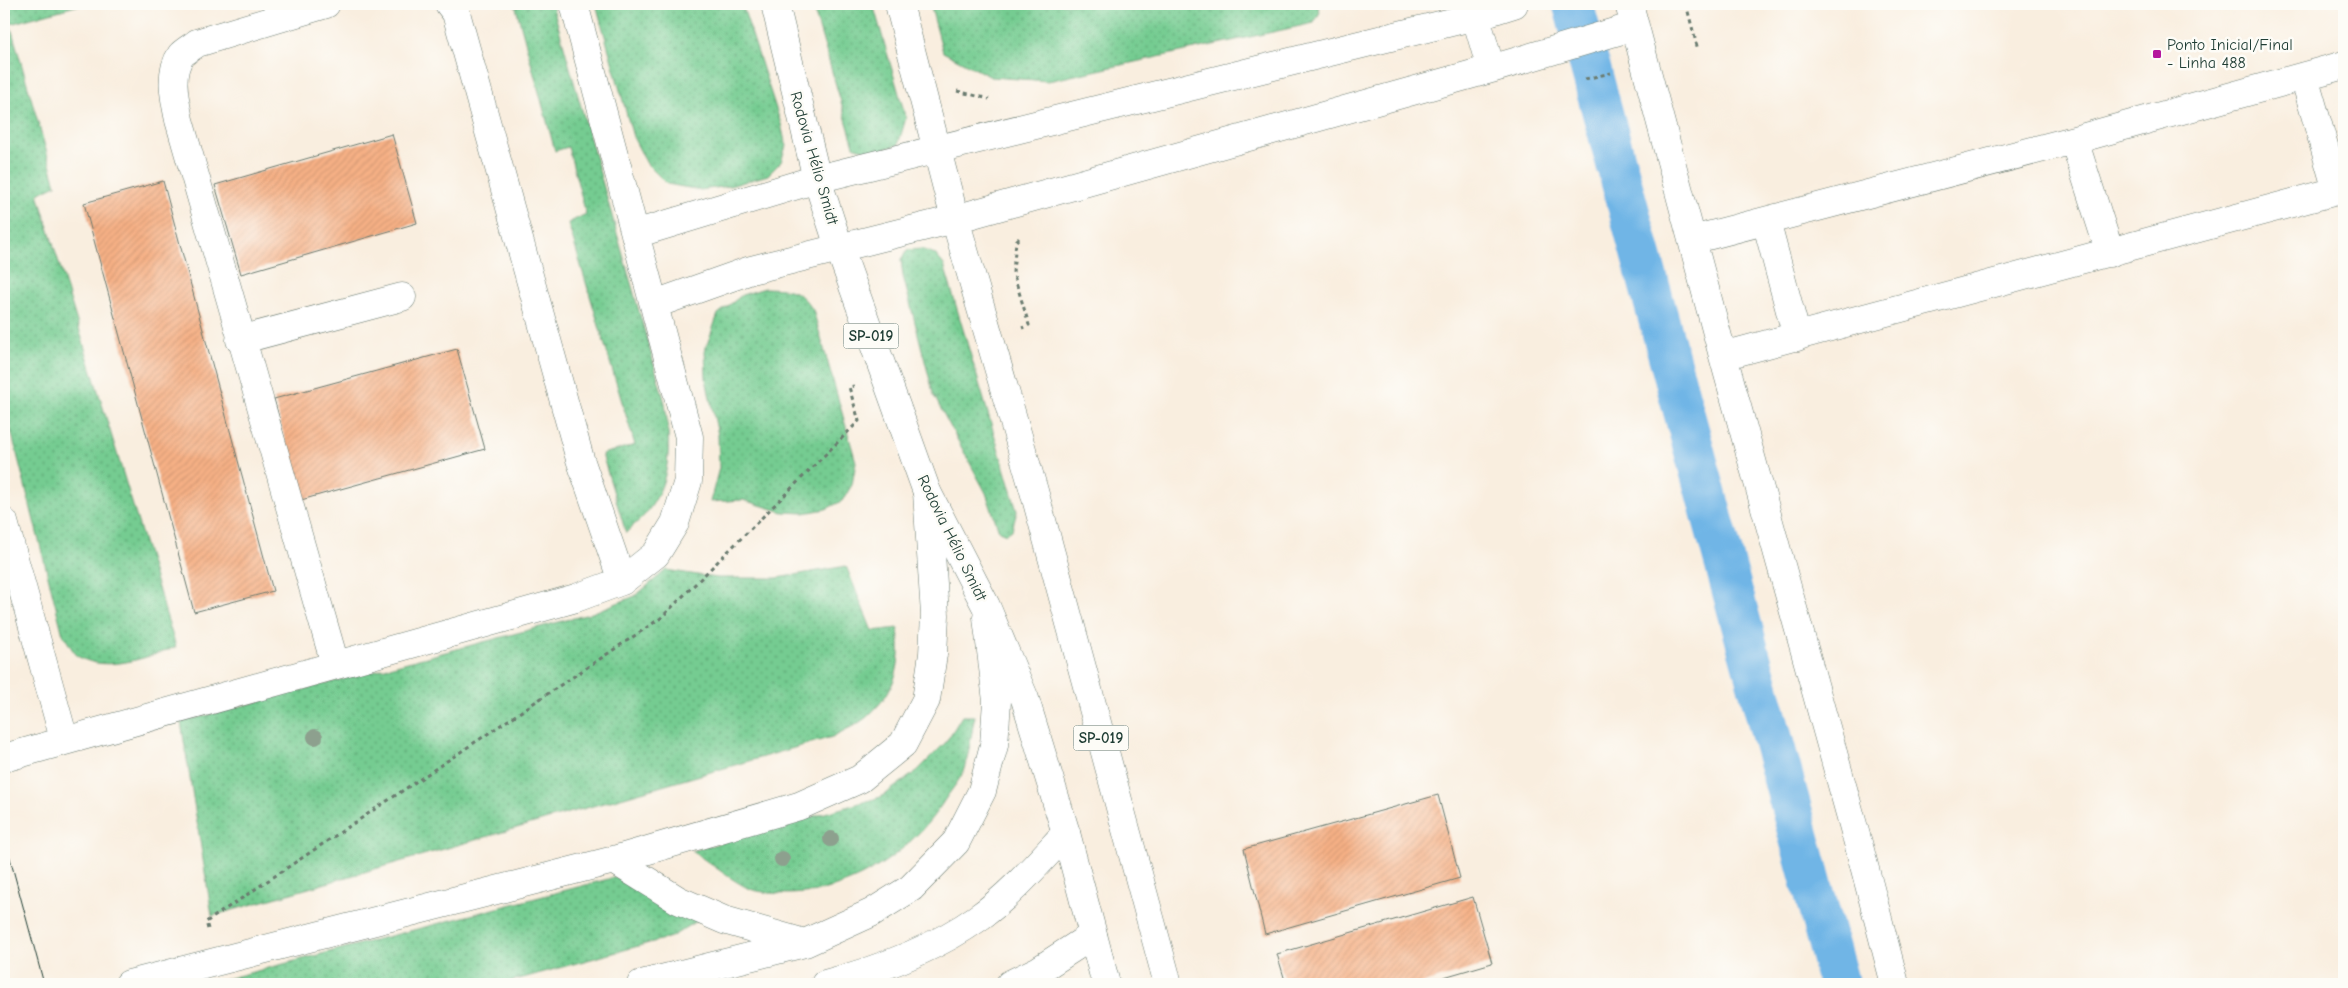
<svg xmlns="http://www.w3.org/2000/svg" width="2348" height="988" viewBox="0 0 2348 988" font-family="'Comic Neue',sans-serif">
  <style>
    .grass { fill: url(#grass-dots); stroke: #4a8462 }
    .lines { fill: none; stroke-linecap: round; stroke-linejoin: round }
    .canal { stroke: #70b5e6; stroke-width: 41 }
    .building { fill: url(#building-hatch) }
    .minor-casing { stroke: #6b7b70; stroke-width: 29 }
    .major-casing { stroke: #6b7b70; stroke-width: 29 }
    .path { stroke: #6b7b70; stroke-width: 3; stroke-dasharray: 4 4; stroke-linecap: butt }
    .minor { stroke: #fff; stroke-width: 28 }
    .major { stroke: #fff; stroke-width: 28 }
    .tram { stroke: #1f3d34; stroke-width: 1 }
    .tree { fill: #8da08e }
    .poi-dot { fill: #b5179e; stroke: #fdfcf7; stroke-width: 2 }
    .labels { text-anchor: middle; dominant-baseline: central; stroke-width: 5; stroke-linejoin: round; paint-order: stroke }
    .shield { fill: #fdfcf7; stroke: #62766e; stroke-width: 1 }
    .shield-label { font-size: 15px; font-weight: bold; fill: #1f3d34 }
    .poi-label { font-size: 16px; fill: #1f3d34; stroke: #fdfcf7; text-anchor: start }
    .street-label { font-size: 16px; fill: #1f3d34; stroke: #fdfcf7 }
  </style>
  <defs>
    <pattern id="grass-dots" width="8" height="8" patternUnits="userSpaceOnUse" patternTransform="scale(1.25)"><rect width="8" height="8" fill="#75cc91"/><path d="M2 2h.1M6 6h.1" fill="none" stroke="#5fa777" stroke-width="1.8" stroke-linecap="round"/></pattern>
    <pattern id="building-hatch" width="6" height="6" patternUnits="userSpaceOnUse" patternTransform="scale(1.25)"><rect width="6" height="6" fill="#f6b085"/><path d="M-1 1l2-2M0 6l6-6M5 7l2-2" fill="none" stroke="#d29873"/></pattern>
  </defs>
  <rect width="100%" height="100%" fill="#fdfcf7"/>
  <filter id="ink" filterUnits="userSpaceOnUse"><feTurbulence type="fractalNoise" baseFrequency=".02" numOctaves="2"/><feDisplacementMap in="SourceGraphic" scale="10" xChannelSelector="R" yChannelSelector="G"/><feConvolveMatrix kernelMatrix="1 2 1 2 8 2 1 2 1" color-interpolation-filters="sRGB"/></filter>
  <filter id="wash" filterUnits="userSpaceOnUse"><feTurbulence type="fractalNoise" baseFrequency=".0096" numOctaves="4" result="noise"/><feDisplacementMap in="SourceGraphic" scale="20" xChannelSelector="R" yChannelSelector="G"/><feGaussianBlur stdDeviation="1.12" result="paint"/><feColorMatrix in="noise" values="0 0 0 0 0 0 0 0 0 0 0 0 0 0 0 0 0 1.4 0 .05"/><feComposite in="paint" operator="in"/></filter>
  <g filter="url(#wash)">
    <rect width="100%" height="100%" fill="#f9eedf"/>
    <path class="grass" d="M 4,4 L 83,4 L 10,24 L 56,185 L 38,194 L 176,647 C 147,657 108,673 79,657 C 73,653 68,641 63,635 L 4,403 Z
      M 515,4 L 552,4 L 665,403 C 670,442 673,477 648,511 C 642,519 633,525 626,533 L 602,454 L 635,445 L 568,223 L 586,214 L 568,147 L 555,151 Z
      M 596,4 L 742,4 L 781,124 L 786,146 L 781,162 L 768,175 L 730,186 L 700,190 L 667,184 L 647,164 L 633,137 Z
      M 812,4 L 873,4 L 906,118 L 898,145 L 869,153 L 854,146 Z
      M 930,4 L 1318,4 L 1320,12 L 1314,23 L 1048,81 L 991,77 L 943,52 Z
      M 922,249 L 935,254 L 944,265 L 1017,511 L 1012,530 L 1006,534 L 999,531 L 986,493 L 934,396 L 903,276 L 901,259 L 908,250 Z
      M 765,288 C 790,289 798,288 813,310 L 856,462 L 852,485 L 842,501 L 826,509 L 804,513 L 783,512 L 743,500 L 710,502 L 719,468 L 718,435 L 706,379 L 705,350 L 718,314 L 742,295 Z
      M 846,566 L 872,631 L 898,628 C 902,664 897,689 869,715 C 860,724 844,730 832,737 L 212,916 L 181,722 L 589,614 L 635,596 L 666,570 L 717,578 L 777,578 Z
      M 962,716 L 975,716 C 971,733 970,752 964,769 C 961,779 952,789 946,798 C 906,862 830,908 753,890 C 739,886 706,860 692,851 L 881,797 L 917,771 L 946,742 Z
      M 616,877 L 699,920 L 671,937 L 501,984 L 207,984 Z"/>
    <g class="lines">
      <path class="canal" d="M 1573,4 L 1839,984"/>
    </g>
    <g id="blocks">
      <path class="building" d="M 392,134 L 417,223 L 241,274 L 215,185 Z
        M 163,181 L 273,591 L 194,612 L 84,203 Z
        M 457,349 L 485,449 L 301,500 L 274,399 Z
        M 1438,795 L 1460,878 L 1265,934 L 1244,849 Z
        M 1473,897 L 1492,963 L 1420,984 L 1286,984 L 1277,954 Z"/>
    </g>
  </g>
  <g filter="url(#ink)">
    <use href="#blocks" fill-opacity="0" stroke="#6b7b70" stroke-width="1"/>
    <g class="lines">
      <defs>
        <path id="minor" d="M 326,4 L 197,43 C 192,47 185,51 181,55 C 168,74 175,100 179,120 L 335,664
          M 449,4 L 456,13 L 580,459 L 622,581
          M 1472,4 L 1491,69
          M 1629,4 L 1723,356 L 1860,850 L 1895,984
          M 2304,76 L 2337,191
          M 2074,140 L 2110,253
          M 1766,221 L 1797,337
          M 635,234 L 817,179 L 1476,16 L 1514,4
          M 1692,240 L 2074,140 L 2344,65
          M 655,304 L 751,270 L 955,219 L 1491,69 L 1635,26
          M 240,340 L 402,297
          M 1723,356 L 2344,189
          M 4,522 L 64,739
          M 4,758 L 576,598 L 622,581 L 656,554 L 675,523 L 688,481 L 689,437 L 574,4
          M 614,860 L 678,900 L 724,920 L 801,942
          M 129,984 L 614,860 L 799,806 L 860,779 L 903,744 L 926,700 L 933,654 L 935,615 L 927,492
          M 641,984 L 805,943 L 871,913 L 911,888 L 956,842 L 982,791 L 994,745 L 997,701 L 987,617
          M 825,984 C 878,970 933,950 978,918 C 1011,895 1039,862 1066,833
          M 1010,984 L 1039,970 L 1093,935"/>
        <path id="major" d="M 775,4 L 817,179 L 839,247 L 927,492 L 986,606 L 1025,699 L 1066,833 L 1106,984
          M 899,4 L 955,219 L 1034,491 L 1168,984"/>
      </defs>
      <use href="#minor" class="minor-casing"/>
      <use href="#major" class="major-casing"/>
      <path class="path" d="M 1686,4 L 1698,50
        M 1585,79 L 1611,73
        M 957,91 L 989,99
        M 1019,238 L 1016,241 L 1013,272 L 1029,325 L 1022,328
        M 208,929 L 206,922 L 661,618 L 859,421 L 849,387 L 854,386"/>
      <use href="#minor" class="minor"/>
      <use href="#major" class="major"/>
      <path class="tram" d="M 4,836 L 44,984"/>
    </g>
    <g class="tree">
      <circle cx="315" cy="737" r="8"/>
      <circle cx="831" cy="839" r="8"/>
      <circle cx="782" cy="859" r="8"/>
    </g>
  </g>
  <rect class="poi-dot" x="2152" y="49" width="10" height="10" rx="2.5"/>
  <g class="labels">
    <g class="shield">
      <rect x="843.5" y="323.5" width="55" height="25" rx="4"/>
      <rect x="1073.5" y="725.5" width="55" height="25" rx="4"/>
    </g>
    <g class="shield-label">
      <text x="871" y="336">SP-019</text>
      <text x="1101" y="738">SP-019</text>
    </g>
    <g class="poi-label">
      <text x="2167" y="45">Ponto Inicial/Final<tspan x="2167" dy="18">- Linha 488</tspan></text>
    </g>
    <g class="street-label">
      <text transform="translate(814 158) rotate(74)">Rodovia Hélio Smidt</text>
      <text transform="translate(952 538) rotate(64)">Rodovia Hélio Smidt</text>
    </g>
  </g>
  <rect width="2348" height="988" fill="none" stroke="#fdfcf7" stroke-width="20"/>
</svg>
